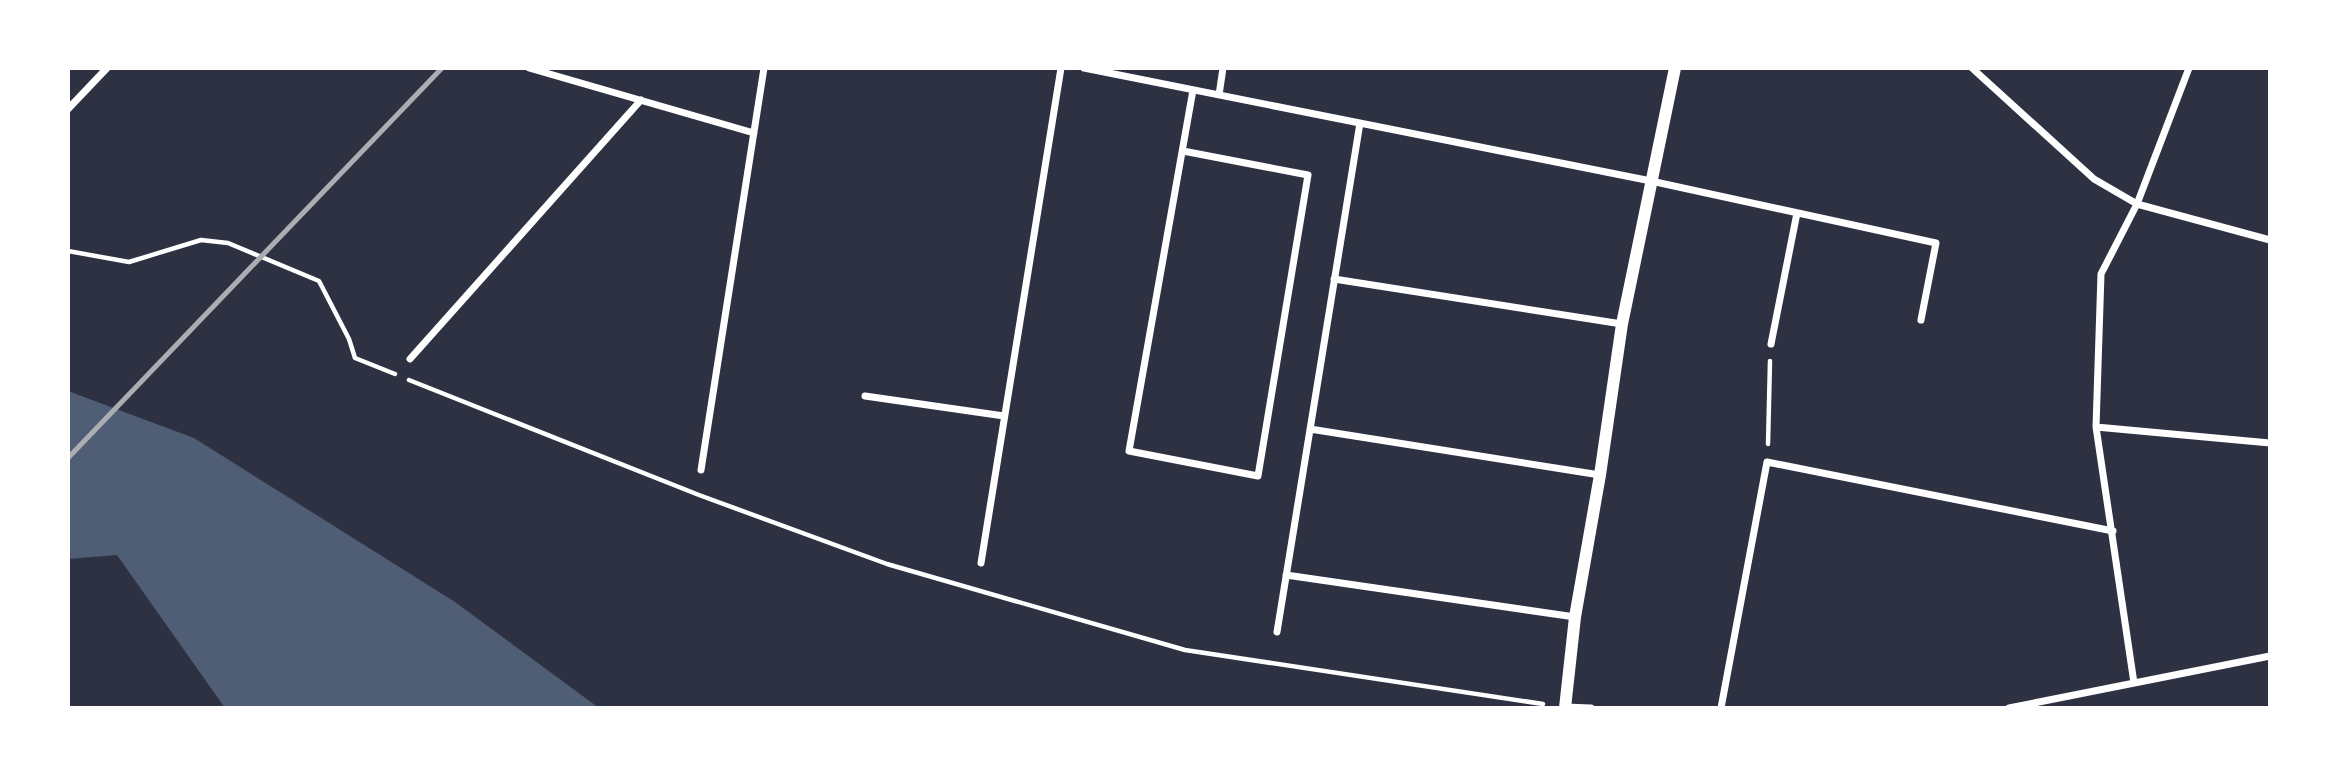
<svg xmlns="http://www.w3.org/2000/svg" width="2338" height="776" viewBox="0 0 2338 776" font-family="Barlow,sans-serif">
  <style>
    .water { fill: #4f5d75 }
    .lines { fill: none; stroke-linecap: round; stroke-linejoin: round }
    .path { stroke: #fff; stroke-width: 4.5 }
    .minor { stroke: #fff; stroke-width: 7 }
    .tertiary { stroke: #fff; stroke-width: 12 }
    .rail { stroke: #abadb3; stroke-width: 5 }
  </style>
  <rect width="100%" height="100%" fill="#2d3142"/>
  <path class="water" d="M 68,391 L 194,438 L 455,602 L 599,708 L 225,708 L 117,555 L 68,559 Z"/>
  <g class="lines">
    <path class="path" d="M 68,251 L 129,262 L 201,240 L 228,243 L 319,281 L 349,339 L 355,358 L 395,374
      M 409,380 L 699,495 L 887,564 L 1185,650 L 1543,704
      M 1768,444 L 1770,361"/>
    <path class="minor" d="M 529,68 L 754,133
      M 1084,68 L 1651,181 L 1936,243 L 1921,320
      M 1972,68 L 2094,179 L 2137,204 L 2270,240
      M 1219,95 L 1223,68
      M 68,109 L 107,68
      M 1183,151 L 1308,175 L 1258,476 L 1129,451 L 1193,90
      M 1334,279 L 1622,324
      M 1771,344 L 1797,213
      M 410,359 L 641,100
      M 865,396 L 1004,416
      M 2096,427 L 2270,443
      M 1310,429 L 1600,475
      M 701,470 L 764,68
      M 981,563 L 1061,68
      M 1286,575 L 1575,617
      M 1277,632 L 1360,123
      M 2134,683 L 2096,427 L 2101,274 L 2137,204 L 2189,68
      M 1565,707 L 1591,708
      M 1721,708 L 1767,462 L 2113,531
      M 2009,708 L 2270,656"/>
    <path class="tertiary" d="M 1565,708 L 1575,617 L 1600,475 L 1622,324 L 1675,68"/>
    <path class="rail" d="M 68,458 L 442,68"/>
  </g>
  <rect width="2338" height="776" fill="none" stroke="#ffffff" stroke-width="140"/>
</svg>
